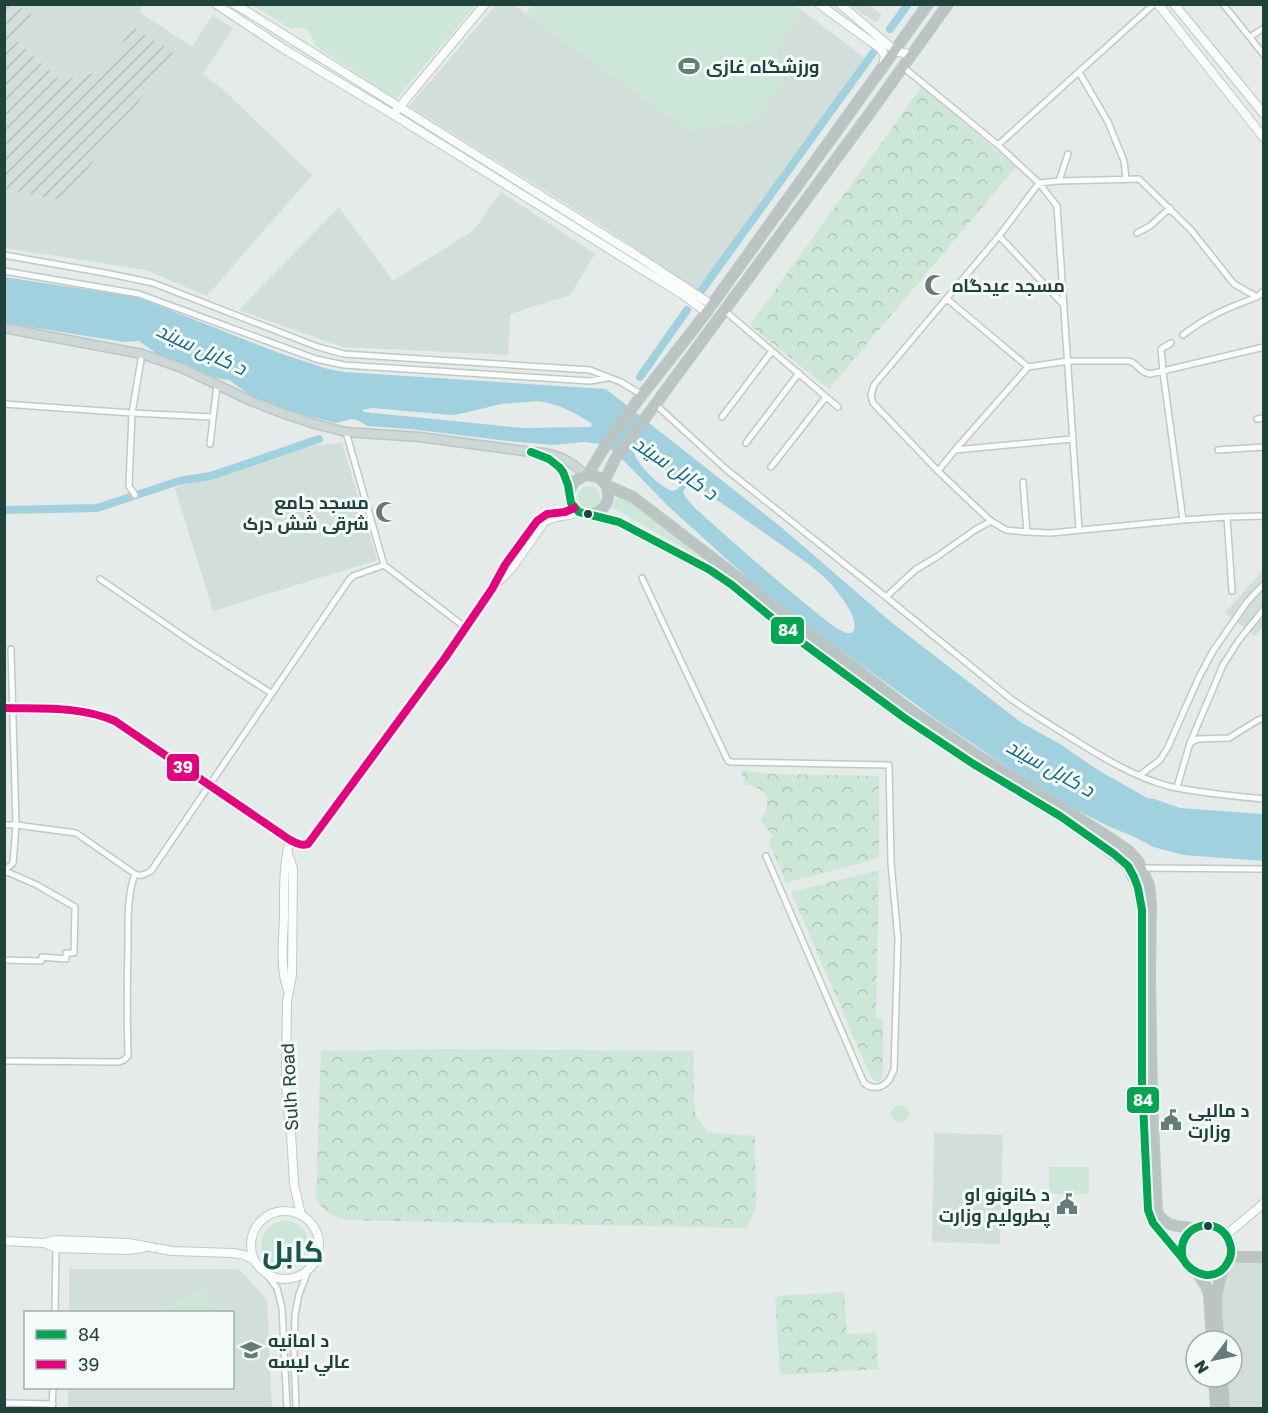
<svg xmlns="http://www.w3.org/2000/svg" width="1268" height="1413" viewBox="0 0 1268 1413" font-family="'Golos Text',Cairo,sans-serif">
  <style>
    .built { fill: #d2ded9 }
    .industrial { fill: url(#industrial-furrows) }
    .green { fill: #cce6d7 }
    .park { fill: url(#park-crowns) }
    .water { fill: #a1d0de; fill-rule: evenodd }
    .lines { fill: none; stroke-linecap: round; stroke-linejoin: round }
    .canal { stroke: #a1d0de; stroke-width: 8 }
    .street-casing { stroke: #c2c8c6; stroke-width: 8 }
    .secondary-casing { stroke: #c0c9c6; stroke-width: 10 }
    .primary-casing { stroke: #bcc7c5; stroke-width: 11 }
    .highway-casing { stroke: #bcc7c5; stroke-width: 12 }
    .street { stroke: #fbfcfc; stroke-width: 5 }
    .secondary { stroke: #fbfcfc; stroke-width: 8 }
    .primary { stroke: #cdd7d5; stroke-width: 8 }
    .highway { stroke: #bac4c3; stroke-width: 9 }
    .bus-1-casing { stroke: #f3faf7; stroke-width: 12 }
    .bus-2-casing { stroke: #f3faf7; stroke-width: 12 }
    .bus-1 { stroke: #00a651; stroke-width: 8 }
    .bus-2 { stroke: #e5007d; stroke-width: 8 }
    .bus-dot { fill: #20423c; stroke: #f3faf7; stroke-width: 2 }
    .labels { text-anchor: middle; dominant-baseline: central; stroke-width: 6; stroke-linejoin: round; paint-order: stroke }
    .poi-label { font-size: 18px; font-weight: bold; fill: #20423c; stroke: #f3faf7; text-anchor: start }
    .street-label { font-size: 18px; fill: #20423c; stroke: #f3faf7 }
    .water-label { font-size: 20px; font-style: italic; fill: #126785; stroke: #f3faf7 }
    .town-label { font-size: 30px; font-weight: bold; fill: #19564d; stroke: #f3faf7 }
    .line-badge { stroke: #f3faf7; stroke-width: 2 }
    .badge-label { font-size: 16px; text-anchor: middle; font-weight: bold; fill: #fff }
  </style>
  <defs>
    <pattern id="industrial-furrows" width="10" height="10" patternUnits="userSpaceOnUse" patternTransform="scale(1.5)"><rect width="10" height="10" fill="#d2ded9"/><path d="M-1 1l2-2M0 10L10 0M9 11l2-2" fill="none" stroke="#b4c0bb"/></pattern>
    <pattern id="park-crowns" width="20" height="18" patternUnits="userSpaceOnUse" patternTransform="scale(1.5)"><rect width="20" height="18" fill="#cce6d7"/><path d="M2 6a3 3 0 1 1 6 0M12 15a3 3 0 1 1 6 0" fill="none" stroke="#afc6b9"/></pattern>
  </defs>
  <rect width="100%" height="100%" fill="#e5ebe9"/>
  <path class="built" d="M 16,5 L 143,5 L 139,12 L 192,47 L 212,16 L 233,28 L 203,74 L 227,93 L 312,175 L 207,296 L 146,270 L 5,248 L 5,189 L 63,201 L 132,26 L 106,70 L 61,81 L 16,40 L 32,15 Z
    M 496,5 L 514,5 L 690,131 L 783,83 L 777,48 L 803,11 L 865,58 L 698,291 L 602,226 L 409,106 Z
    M 850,5 L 868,5 L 882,15 L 876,23 Z
    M 501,192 L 595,254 L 570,295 L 510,314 L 508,355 L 342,347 L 239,310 L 339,207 L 393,281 L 474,230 Z
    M 342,443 L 377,560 L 213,611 L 175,488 L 316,445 Z
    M 1263,570 L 1263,627 L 1255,636 L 1225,613 Z
    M 934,1133 L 1003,1135 L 1000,1244 L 932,1242 Z
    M 1231,1255 L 1263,1257 L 1263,1408 L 1224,1408 L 1222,1377 L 1232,1377 L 1232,1341 L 1219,1341 L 1216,1308 Z
    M 69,1269 L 239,1269 L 267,1300 L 272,1408 L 68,1408 L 68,1388 L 232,1388 L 232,1312 L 69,1312 Z"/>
  <path class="industrial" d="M 4,5 L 16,5 L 32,15 L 16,40 L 61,81 L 106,70 L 132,26 L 175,54 L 63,201 L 5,189 Z"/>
  <path class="green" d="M 532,4 L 794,4 L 803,11 L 777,48 L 783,83 L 753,122 L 690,131 L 526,13 Z
    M 252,5 L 476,5 L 396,99 L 314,45 C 313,32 304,24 292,29 Z
    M578 497a11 11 0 1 1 22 0a11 11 0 1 1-22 0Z
    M 618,496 L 625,500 L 627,496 L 704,560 L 612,507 Z
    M891 1114a9 9 0 1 1 18 0a9 9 0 1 1-18 0Z
    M 1049,1167 L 1089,1167 L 1089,1194 L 1049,1194 Z
    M261 1245a24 24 0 1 1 48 0a24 24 0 1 1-48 0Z
    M 201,1288 L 215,1312 L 160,1312 Z"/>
  <path class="park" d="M 922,86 L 1016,167 L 829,389 L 750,325 Z
    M 741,770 L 773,774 L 879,776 L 879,858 L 786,883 L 770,845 L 769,839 L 773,836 L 761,820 C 773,802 767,786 745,785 Z
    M 879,870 L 876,1018 L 883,1019 L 883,1070 L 881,1080 L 877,1082 L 871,1077 L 791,892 Z
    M 443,1049 L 693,1051 L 695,1112 L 697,1118 L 707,1132 L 755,1136 L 756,1206 L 747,1228 L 345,1220 C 330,1215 324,1212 316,1198 L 321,1051 Z
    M 844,1292 L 847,1334 L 876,1333 L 878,1369 L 780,1375 L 775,1296 Z"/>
  <path class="water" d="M 4,277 L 137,297 L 279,353 L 328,369 L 344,372 L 606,389 L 781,527 L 891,622 L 992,700 L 1022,723 L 1060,744 L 1098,770 L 1147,798 L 1154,799 L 1180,808 L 1263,814 L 1263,861 L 1184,855 L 1153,847 L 1135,837 L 1110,827 L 1059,801 L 940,722 L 772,600 L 669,507 L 624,461 L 611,450 L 600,444 L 584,442 L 552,445 L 508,441 L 410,429 L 368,426 L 357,420 L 351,419 L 336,423 L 300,414 L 257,400 L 229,380 L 211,377 L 160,356 L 139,341 L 124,342 L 5,323 ZM 537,401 C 557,403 573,412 591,423 L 592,426 L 589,427 L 522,428 L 364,412 L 362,410 L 372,408 L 452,415 L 464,413 L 501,404 ZM 638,445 L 641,446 L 678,481 L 680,485 L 678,489 L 672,491 C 660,487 635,463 633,450 ZM 689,484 L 694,484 C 721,503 749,522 776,541 C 794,554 815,567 830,583 C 838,592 852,610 854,621 C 859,647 830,624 823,618 C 779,583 737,546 695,508 L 686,498 L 683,492 L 686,487 Z"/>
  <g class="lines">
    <path class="canal" d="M 890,29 L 908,4
      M 699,294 L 873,53
      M 640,377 L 687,310
      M 4,510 L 97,508 L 179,481 L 210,476 L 237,467 L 319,439"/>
    <defs>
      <path id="street" d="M 1223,4 L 1264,55
        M 1250,37 L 1264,28
        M 903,67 L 998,145 L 1039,183 L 1057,206 L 1079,530
        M 1079,72 L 1108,122 L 1124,161 L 1126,179
        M 998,145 L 1154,4
        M 1059,181 L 1068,154
        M 1137,233 L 1150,226 L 1170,208
        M 999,236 L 1062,303
        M 4,255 L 105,273 L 153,283 L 318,347 L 344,354 L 590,370 L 621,382 L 642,395
        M 4,271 L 139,294 L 316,359 L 344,365 L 590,381 L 607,378
        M 1264,291 L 1257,297 L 1234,284 L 1191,230 L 1139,179 L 1059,181 L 1039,183 L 999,236 L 874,385 L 871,395 L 873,403 L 938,471 L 979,510 L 991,521 L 1006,530 L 1027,532 L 1051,533 L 1183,520 L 1227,517 L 1264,516
        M 947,299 L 1028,367
        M 725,311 L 838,407
        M 1183,335 C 1206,317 1229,307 1257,297
        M 1171,343 L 1161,349 L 1163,372 L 1183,520
        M 4,404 L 132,413 L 212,417
        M 655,404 L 727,470 L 886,597 L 1011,699 C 1031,713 1052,726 1073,739 C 1102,757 1134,777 1168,786 C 1199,793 1232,796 1264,799
        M 722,417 L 772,351
        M 1257,419 L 1264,418
        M 346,432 L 384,565 L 466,628
        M 746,443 L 799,373
        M 210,444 L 217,385
        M 955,450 L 1072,439
        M 1218,450 L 1264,447
        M 771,467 L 826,397
        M 938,471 L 955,450 L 1028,367 L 1068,361 L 1128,361 C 1138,362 1139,373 1150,374 L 1264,347
        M 1023,482 L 1027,532
        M 135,495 L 129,486 L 132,413 L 142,354
        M 1227,517 L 1232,591
        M 642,578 L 728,761 L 732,762 L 889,765 L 891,863 L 898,939 L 894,1070 C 892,1073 891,1077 889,1080 C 883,1088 872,1090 864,1083 L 766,856
        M 100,579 L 196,645 L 271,693
        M 886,597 L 915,570 L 938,556 L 975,530 L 991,521
        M 1190,743 L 1198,739 L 1229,738 L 1258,720 L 1264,718
        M 1140,775 L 1160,760 L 1168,747 L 1199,677 L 1213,651 L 1247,602 L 1264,584
        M 1177,787 L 1190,743 L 1223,665 L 1239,640 L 1264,609
        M 4,825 L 16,825 L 76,833 L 135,874 C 141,877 145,874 151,871 L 349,580 L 353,576 L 384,565
        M 1142,868 L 1264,869
        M 4,871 L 13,863 L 16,825 L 11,649
        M 4,960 L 41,961 L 42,957 L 66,959 L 66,953 L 74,953 L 75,907 L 37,885 L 5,871
        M 4,1061 L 119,1062 L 124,1060 L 128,1056 C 127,1019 127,981 128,944 C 128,921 127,895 135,874
        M 267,1275 L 277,1288 L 282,1308 L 287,1408
        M 55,1312 L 56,1245
        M 4,1403 L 53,1404
        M 52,1408 L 53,1388
        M 296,1408 L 294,1353 L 295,1315 L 299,1294 L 308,1271"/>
      <path id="secondary" d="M 216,4 L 284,49 L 394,115 L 685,296 L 706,312
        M 235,4 L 636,255 L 712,305
        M 819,4 L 881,49 L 885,56 L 883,66
        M 840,4 L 895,51 L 912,55
        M 1158,4 L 1264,138
        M 1174,4 L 1264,114
        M 396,111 L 485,4
        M 499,581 L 512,568 L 544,522 C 554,515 567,517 579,512
        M 4,708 C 42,709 80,706 115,721 L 290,840 C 297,843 300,846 308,844 L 445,658 L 492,589 L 505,565 L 537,521 L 547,514 L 565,512 L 574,508
        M 287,852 L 293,868 L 292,975 L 287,1001 L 286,1075 L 287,1103 L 291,1133 L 294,1184 L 301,1215
        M 288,990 C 280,970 283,941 284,919 C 284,893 283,866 290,840
        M251 1245a34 34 0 1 1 68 0a34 34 0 1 1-68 0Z
        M 1226,1235 L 1264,1203
        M 4,1241 L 44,1243 L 56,1240 L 128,1243 L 172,1251 L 233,1253 L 244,1255 L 253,1259
        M 45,1243 L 56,1248 L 127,1250 L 143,1248"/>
      <path id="primary" d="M 4,328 L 142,354 L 182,368 L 251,401 L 285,414 L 315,424 L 346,432 L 420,437 L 531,452 C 553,452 570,459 585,475
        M 539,455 C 557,461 567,473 569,491"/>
      <path id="highway" d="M 588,475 C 621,415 668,365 708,310 C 782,208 855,106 928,4
        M 604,482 L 615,459 L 867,117 L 948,4
        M 590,515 C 605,511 612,500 606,485
        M 1231,1255 L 1239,1257 L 1264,1257
        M 1183,1259 C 1174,1224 1221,1212 1230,1244 C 1232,1250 1231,1257 1228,1262 C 1217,1283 1192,1276 1183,1259 L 1153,1223 L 1148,1210 L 1142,1082 L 1142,910 L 1138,888 L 1128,866 L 1101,845 L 1060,816 L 972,763 L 906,719 L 846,675 L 800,641 L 732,585 L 710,570 L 619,522 L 579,512 L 571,503 L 569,491 L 575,481 L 585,475 L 594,476 L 600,478 L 606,485 L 633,497 L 727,569 L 766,601 L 912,711 L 974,753 L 1104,834 L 1129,851 L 1138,861 L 1149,885 L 1151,903 L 1150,976 L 1152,1101 L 1157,1212 C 1166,1228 1178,1226 1194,1228
        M 1198,1274 L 1207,1288 L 1209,1295 L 1212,1341
        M 1219,1341 C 1216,1312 1213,1296 1224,1267
        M 1214,1377 L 1216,1408
        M 1222,1377 L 1224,1408"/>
    </defs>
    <use href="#street" class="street-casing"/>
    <use href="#secondary" class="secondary-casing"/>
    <use href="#primary" class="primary-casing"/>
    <use href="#highway" class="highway-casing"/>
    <use href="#street" class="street"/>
    <use href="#secondary" class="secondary"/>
    <use href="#primary" class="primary"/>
    <use href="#highway" class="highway"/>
    <defs>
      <path id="bus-1" d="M 531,452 L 549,459 L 559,467 L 563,472 L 568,485 L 571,503 L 579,512 L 619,522 L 710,570 L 732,585 L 800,641 L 846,675 L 906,719 L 972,763 L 1060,816 L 1114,854 L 1128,866 L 1134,877 L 1138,888 L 1142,910 L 1142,1082 L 1148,1210 L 1153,1223 L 1183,1259 C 1192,1276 1217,1283 1228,1262 C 1231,1257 1232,1250 1230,1244 C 1221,1212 1174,1224 1183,1259"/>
      <path id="bus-2" d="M 4,708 C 42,709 80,706 115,721 L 290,840 C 297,843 300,846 308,844 L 445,658 L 492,589 L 505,565 L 537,521 L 547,514 L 565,512 L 574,508"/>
    </defs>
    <use href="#bus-1" class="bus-1-casing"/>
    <use href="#bus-2" class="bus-2-casing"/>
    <use href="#bus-1" class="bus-1"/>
    <use href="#bus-2" class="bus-2"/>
  </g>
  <defs>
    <symbol id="stadium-bare" viewBox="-9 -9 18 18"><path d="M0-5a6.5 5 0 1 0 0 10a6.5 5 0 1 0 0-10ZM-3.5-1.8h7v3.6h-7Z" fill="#657d79" stroke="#f3faf7" stroke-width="2.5" paint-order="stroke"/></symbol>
    <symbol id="mosque-bare" viewBox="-9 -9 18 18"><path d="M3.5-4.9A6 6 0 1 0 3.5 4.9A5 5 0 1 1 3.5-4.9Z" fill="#657d79" stroke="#f3faf7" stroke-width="2.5" paint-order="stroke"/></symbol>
    <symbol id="civic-bare" viewBox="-9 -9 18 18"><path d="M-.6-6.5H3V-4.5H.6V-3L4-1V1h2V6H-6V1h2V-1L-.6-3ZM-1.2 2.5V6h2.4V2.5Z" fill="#657d79" stroke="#f3faf7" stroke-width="2.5" paint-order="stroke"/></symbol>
    <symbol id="school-bare" viewBox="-9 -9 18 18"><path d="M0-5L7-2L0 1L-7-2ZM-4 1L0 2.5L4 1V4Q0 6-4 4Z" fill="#657d79" stroke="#f3faf7" stroke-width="2.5" paint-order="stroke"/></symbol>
  </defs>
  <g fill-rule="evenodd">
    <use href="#stadium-bare" x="674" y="51" width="30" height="30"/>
    <use href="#mosque-bare" x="920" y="270" width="30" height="30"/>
    <use href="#mosque-bare" x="371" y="497" width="30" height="30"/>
    <use href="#civic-bare" x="1156" y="1105" width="30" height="30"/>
    <use href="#civic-bare" x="1052" y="1189" width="30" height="30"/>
    <use href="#school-bare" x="236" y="1335" width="30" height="30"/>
  </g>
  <g class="bus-dot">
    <circle cx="588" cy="514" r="5"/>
    <circle cx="1208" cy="1226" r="5"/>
  </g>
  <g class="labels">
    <g class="poi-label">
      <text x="706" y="66">ورزشگاه غازی</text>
      <text x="952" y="285">مسجد عیدگاه</text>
      <text x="369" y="502" text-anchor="end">مسجد جامع<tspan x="369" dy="21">شرقی شش درک</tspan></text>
      <text x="1188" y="1110">د مالیی<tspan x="1188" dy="21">وزارت</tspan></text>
      <text x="1050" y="1194" text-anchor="end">د کانونو او<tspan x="1050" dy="21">پطرولیم وزارت</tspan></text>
      <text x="268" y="1340">د امانیه<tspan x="268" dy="21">عالي لیسه</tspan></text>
    </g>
    <g class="street-label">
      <text transform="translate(289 1087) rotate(-93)">Sulh Road</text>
    </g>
    <g class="water-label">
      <text transform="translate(202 348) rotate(25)">د کابل سيند</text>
      <text transform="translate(676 467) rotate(34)">د کابل سيند</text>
      <text transform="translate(1051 767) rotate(29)">د کابل سيند</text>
    </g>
    <g class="town-label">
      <text x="293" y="1251">کابل</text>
    </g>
  </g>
  <g class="line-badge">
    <rect x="770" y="616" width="35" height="29" rx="6" fill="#00a651"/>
    <rect x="166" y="753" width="34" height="29" rx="6" fill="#e5007d"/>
    <rect x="1126" y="1086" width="34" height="28" rx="6" fill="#00a651"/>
  </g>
  <g class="badge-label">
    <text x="788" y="636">84</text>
    <text x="183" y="773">39</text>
    <text x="1143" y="1106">84</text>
  </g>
  <rect width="1268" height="1413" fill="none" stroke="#20423c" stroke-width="12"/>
  <rect x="24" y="1311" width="210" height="78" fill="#f3faf7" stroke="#9fb0ac" stroke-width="1.5"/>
  <rect x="36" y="1330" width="30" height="9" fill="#00a651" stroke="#9fb0ac" stroke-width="1.5"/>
  <text x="78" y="1341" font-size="18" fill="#20423c">84</text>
  <rect x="36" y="1360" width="30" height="9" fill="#e5007d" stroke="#9fb0ac" stroke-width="1.5"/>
  <text x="78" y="1371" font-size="18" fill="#20423c">39</text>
  <g transform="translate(1214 1359) rotate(238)"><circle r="28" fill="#f3faf7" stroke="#9fb0ac" stroke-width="1.5"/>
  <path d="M0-4.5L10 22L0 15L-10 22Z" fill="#657d79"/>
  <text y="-9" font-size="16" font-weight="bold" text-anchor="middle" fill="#20423c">N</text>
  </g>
</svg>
